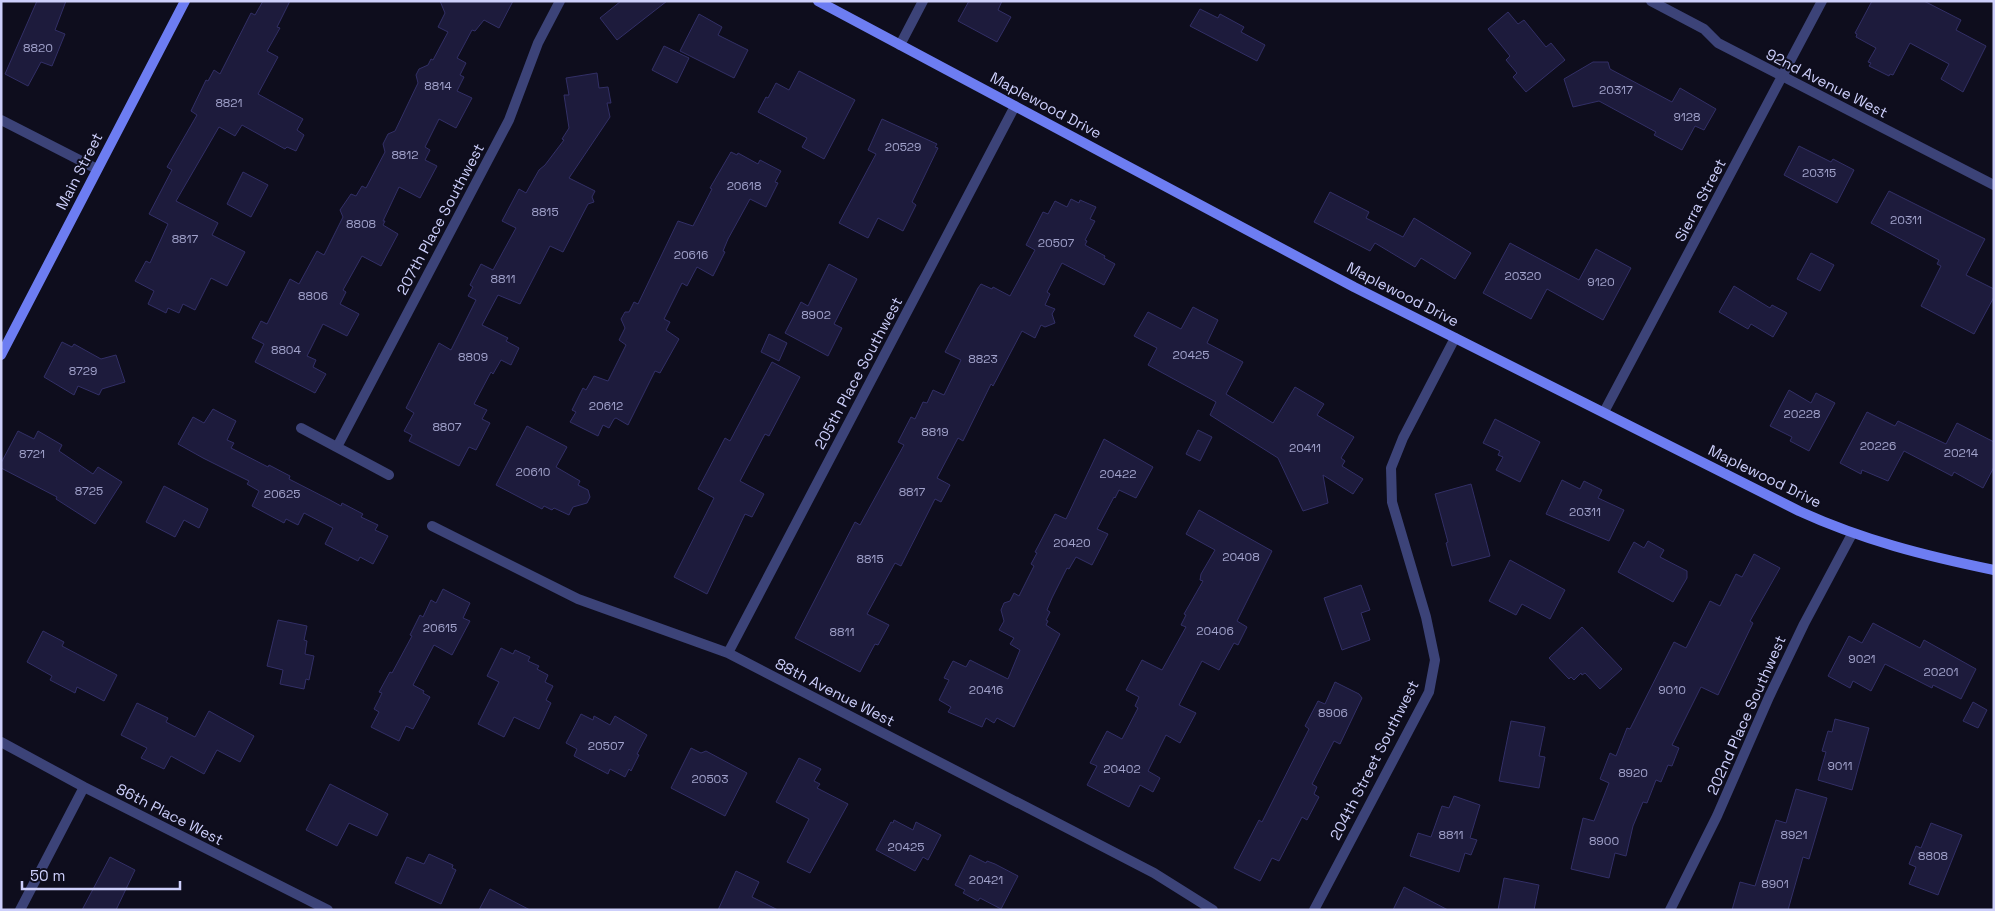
<svg xmlns="http://www.w3.org/2000/svg" width="1995" height="911" viewBox="0 0 1995 911" font-family="'Space Grotesk',sans-serif">
  <style>
    .building { fill: #1d1b3c; stroke: #322f66 }
    .lines { fill: none; stroke-linecap: round; stroke-linejoin: round }
    .street { stroke: #3c4378; stroke-width: 10 }
    .secondary { stroke: #6d7df2; stroke-width: 10 }
    .labels { text-anchor: middle; dominant-baseline: central; stroke-width: 4; stroke-linejoin: round; paint-order: stroke }
    .number-label { font-size: 12px; fill: #a1a2cb }
    .street-label { font-size: 15px; fill: #cdcffb; stroke: #0e0d1d }
  </style>
  <rect width="100%" height="100%" fill="#0e0d1d"/>
  <path class="building" d="M 37,1 L 66,1 L 55,30 L 65,34 L 52,66 L 41,62 L 28,86 L 5,74 Z
    M 263,1 L 290,1 L 277,27 L 280,28 L 267,51 L 278,57 L 258,94 L 303,119 L 297,130 L 304,135 L 296,151 L 287,147 L 285,149 L 242,125 L 235,136 L 219,127 L 176,201 L 218,223 L 212,235 L 245,252 L 227,286 L 211,278 L 195,310 L 183,304 L 179,313 L 168,308 L 166,313 L 148,304 L 154,291 L 135,281 L 146,261 L 150,263 L 168,224 L 149,214 L 172,170 L 167,167 L 197,115 L 191,111 L 206,80 L 208,81 L 214,70 L 220,74 L 251,13 L 255,15 Z
    M 440,1 L 513,1 L 499,28 L 484,20 L 475,31 L 472,30 L 457,58 L 466,63 L 460,75 L 464,77 L 457,91 L 472,98 L 456,128 L 439,119 L 425,147 L 430,150 L 425,160 L 437,166 L 420,198 L 399,187 L 383,221 L 385,221 L 383,225 L 398,234 L 381,266 L 362,256 L 343,290 L 346,292 L 340,304 L 359,314 L 347,336 L 323,324 L 307,356 L 316,360 L 313,367 L 326,374 L 315,393 L 255,362 L 264,344 L 252,338 L 261,321 L 267,324 L 290,279 L 299,284 L 317,251 L 324,255 L 343,217 L 340,210 L 351,194 L 356,196 L 362,186 L 366,188 L 385,152 L 383,144 L 388,134 L 395,131 L 418,83 L 416,75 L 419,69 L 428,65 L 431,59 L 433,60 L 448,32 L 438,27 L 445,13 Z
    M 621,1 L 667,1 L 617,40 L 600,18 Z
    M 969,1 L 1002,1 L 998,10 L 1011,17 L 997,42 L 958,21 Z
    M 1872,1 L 1924,1 L 1961,20 L 1956,30 L 1986,46 L 1963,92 L 1941,79 L 1949,64 L 1910,43 L 1893,75 L 1890,74 L 1889,76 L 1869,66 L 1871,63 L 1868,62 L 1876,48 L 1856,37 L 1857,34 L 1855,33 Z
    M 1200,9 L 1218,18 L 1220,14 L 1244,27 L 1241,32 L 1265,45 L 1257,61 L 1190,26 Z
    M 1508,12 L 1518,24 L 1524,20 L 1546,47 L 1551,43 L 1565,60 L 1526,92 L 1513,77 L 1517,73 L 1506,60 L 1510,56 L 1488,29 Z
    M 699,14 L 722,27 L 718,35 L 748,50 L 734,78 L 680,51 Z
    M 664,46 L 689,58 L 677,83 L 652,70 Z
    M 1593,62 L 1608,62 L 1610,69 L 1672,102 L 1680,88 L 1716,109 L 1704,130 L 1695,126 L 1682,150 L 1654,135 L 1656,132 L 1599,101 L 1573,107 L 1564,79 Z
    M 799,71 L 855,100 L 824,159 L 802,147 L 807,138 L 758,112 L 766,97 L 768,98 L 776,83 L 789,90 Z
    M 597,73 L 599,88 L 608,87 L 611,103 L 607,103 L 610,117 L 569,178 L 595,191 L 592,197 L 594,202 L 588,204 L 563,252 L 550,246 L 520,304 L 498,295 L 482,325 L 508,338 L 506,341 L 519,348 L 511,365 L 501,360 L 493,374 L 491,372 L 474,404 L 487,410 L 482,419 L 490,423 L 476,450 L 469,447 L 459,466 L 409,441 L 412,435 L 404,431 L 414,413 L 406,408 L 439,343 L 451,350 L 476,300 L 468,296 L 473,287 L 470,285 L 481,264 L 493,270 L 516,228 L 502,221 L 519,189 L 526,193 L 539,170 L 545,165 L 564,140 L 562,139 L 569,128 L 564,95 L 569,95 L 566,78 Z
    M 882,119 L 937,144 L 935,147 L 938,148 L 912,202 L 916,205 L 903,231 L 878,218 L 868,238 L 839,223 L 876,154 L 868,150 Z
    M 1799,146 L 1831,162 L 1833,159 L 1854,170 L 1837,203 L 1784,175 Z
    M 731,152 L 737,155 L 738,153 L 758,164 L 760,160 L 781,171 L 775,182 L 778,183 L 766,207 L 750,199 L 728,239 L 723,251 L 725,252 L 713,276 L 697,267 L 687,286 L 682,283 L 664,319 L 670,322 L 666,330 L 679,339 L 660,373 L 655,371 L 628,425 L 616,418 L 614,419 L 609,428 L 603,425 L 598,436 L 570,422 L 576,412 L 572,410 L 583,388 L 586,390 L 594,376 L 608,381 L 626,345 L 619,340 L 625,328 L 621,319 L 625,312 L 629,312 L 634,302 L 638,304 L 678,221 L 693,226 L 712,189 L 710,188 Z
    M 243,172 L 268,185 L 251,217 L 227,204 Z
    M 1889,191 L 1985,239 L 1966,275 L 1994,289 L 1994,297 L 1974,334 L 1921,306 L 1941,266 L 1937,264 L 1939,260 L 1871,223 Z
    M 1330,192 L 1369,212 L 1366,218 L 1403,237 L 1414,218 L 1471,253 L 1455,279 L 1421,258 L 1415,267 L 1375,243 L 1370,251 L 1314,222 Z
    M 1071,199 L 1079,203 L 1080,200 L 1096,207 L 1090,219 L 1095,221 L 1085,240 L 1087,241 L 1085,245 L 1105,256 L 1104,258 L 1115,264 L 1104,285 L 1062,263 L 1047,292 L 1050,294 L 1045,305 L 1055,309 L 1052,314 L 1055,323 L 1045,327 L 1041,325 L 1035,338 L 1022,331 L 993,386 L 991,384 L 963,441 L 958,438 L 937,478 L 950,485 L 941,502 L 935,499 L 901,566 L 895,563 L 867,614 L 889,625 L 878,645 L 875,644 L 860,672 L 795,638 L 855,522 L 860,525 L 904,445 L 898,442 L 911,417 L 915,419 L 923,402 L 927,403 L 933,390 L 944,395 L 961,360 L 945,352 L 978,288 L 981,284 L 992,289 L 993,287 L 1010,296 L 1035,250 L 1026,245 L 1043,212 L 1048,214 L 1055,201 L 1067,207 Z
    M 1510,243 L 1579,280 L 1596,249 L 1631,268 L 1603,320 L 1547,289 L 1531,319 L 1483,293 Z
    M 1811,253 L 1834,265 L 1820,291 L 1797,279 Z
    M 829,264 L 857,279 L 834,324 L 842,328 L 828,356 L 785,333 L 801,302 L 808,306 Z
    M 1734,286 L 1770,308 L 1772,305 L 1787,313 L 1773,337 L 1751,324 L 1748,329 L 1719,312 Z
    M 1193,307 L 1218,320 L 1207,343 L 1243,362 L 1226,394 L 1273,423 L 1295,387 L 1324,404 L 1317,415 L 1354,437 L 1341,458 L 1345,461 L 1342,466 L 1363,479 L 1353,494 L 1323,475 L 1328,503 L 1303,511 L 1278,458 L 1210,415 L 1216,402 L 1148,365 L 1157,348 L 1134,336 L 1148,312 L 1181,329 Z
    M 769,334 L 787,343 L 779,361 L 761,352 Z
    M 62,342 L 72,347 L 74,344 L 101,359 L 116,355 L 125,382 L 102,389 L 99,395 L 78,386 L 74,395 L 44,377 Z
    M 772,362 L 800,377 L 769,436 L 765,434 L 740,481 L 764,494 L 752,517 L 745,514 L 707,594 L 674,577 L 714,498 L 698,489 L 725,438 L 730,441 Z
    M 1789,390 L 1811,403 L 1816,393 L 1835,403 L 1809,451 L 1790,441 L 1792,437 L 1770,426 Z
    M 213,409 L 236,421 L 227,440 L 234,443 L 231,448 L 268,467 L 269,465 L 290,476 L 289,479 L 330,500 L 341,506 L 342,503 L 363,514 L 361,517 L 378,525 L 375,530 L 388,536 L 373,564 L 360,557 L 358,561 L 325,544 L 333,528 L 304,513 L 298,525 L 286,519 L 284,523 L 252,506 L 259,491 L 247,484 L 249,481 L 203,458 L 178,444 L 193,417 L 204,423 Z
    M 1867,412 L 1895,426 L 1898,421 L 1946,444 L 1957,423 L 1994,442 L 1994,467 L 1983,488 L 1954,472 L 1952,476 L 1904,451 L 1888,481 L 1862,470 L 1861,474 L 1840,463 Z
    M 1495,419 L 1540,442 L 1520,482 L 1496,470 L 1503,457 L 1498,455 L 1500,451 L 1483,443 Z
    M 527,426 L 567,447 L 556,467 L 580,481 L 578,485 L 588,490 L 590,497 L 587,503 L 573,507 L 569,515 L 554,508 L 552,510 L 544,506 L 542,509 L 496,485 Z
    M 1198,430 L 1212,437 L 1200,461 L 1186,454 Z
    M 18,431 L 34,439 L 38,431 L 62,445 L 59,451 L 93,474 L 98,467 L 122,482 L 95,524 L 56,499 L 57,497 L 1,468 L 1,463 Z
    M 1104,439 L 1153,467 L 1136,498 L 1119,490 L 1115,498 L 1114,497 L 1097,529 L 1108,534 L 1092,565 L 1076,557 L 1069,569 L 1067,568 L 1052,598 L 1047,610 L 1050,612 L 1046,620 L 1048,621 L 1046,625 L 1060,634 L 1014,727 L 997,718 L 994,723 L 986,718 L 982,727 L 948,712 L 951,707 L 939,700 L 949,680 L 944,678 L 953,661 L 966,667 L 970,660 L 1008,679 L 1020,650 L 1010,644 L 1014,638 L 999,630 L 1004,621 L 1001,610 L 1004,603 L 1010,601 L 1014,593 L 1019,596 L 1034,566 L 1031,564 L 1037,553 L 1035,552 L 1055,514 L 1066,519 Z
    M 1562,480 L 1580,489 L 1584,481 L 1602,490 L 1598,498 L 1624,510 L 1609,541 L 1546,514 Z
    M 1471,484 L 1490,556 L 1452,566 L 1446,543 L 1448,542 L 1435,494 Z
    M 164,486 L 208,509 L 199,528 L 184,520 L 175,537 L 146,522 Z
    M 1199,510 L 1272,551 L 1237,621 L 1247,627 L 1238,645 L 1234,643 L 1219,670 L 1202,661 L 1179,705 L 1196,713 L 1180,743 L 1166,735 L 1148,771 L 1160,778 L 1153,792 L 1140,785 L 1129,807 L 1087,785 L 1097,766 L 1090,763 L 1107,731 L 1122,739 L 1138,708 L 1135,706 L 1139,697 L 1126,690 L 1142,660 L 1162,670 L 1186,627 L 1181,625 L 1186,615 L 1184,614 L 1203,581 L 1200,580 L 1201,574 L 1215,550 L 1186,534 Z
    M 1648,541 L 1664,550 L 1660,557 L 1687,571 L 1687,578 L 1673,602 L 1618,572 L 1634,542 L 1644,548 Z
    M 1754,554 L 1780,568 L 1750,621 L 1753,623 L 1718,695 L 1701,687 L 1672,745 L 1679,748 L 1672,766 L 1668,765 L 1661,782 L 1656,780 L 1647,803 L 1643,802 L 1633,826 L 1626,856 L 1615,853 L 1609,878 L 1571,869 L 1583,818 L 1594,821 L 1609,783 L 1600,779 L 1610,753 L 1616,756 L 1627,728 L 1630,729 L 1674,642 L 1686,648 L 1710,601 L 1720,606 L 1736,574 L 1742,577 Z
    M 1510,560 L 1565,590 L 1550,619 L 1522,604 L 1516,615 L 1489,601 Z
    M 1361,585 L 1370,610 L 1361,613 L 1370,640 L 1342,650 L 1324,598 Z
    M 443,589 L 470,603 L 463,618 L 470,621 L 452,655 L 434,645 L 413,685 L 424,691 L 423,693 L 430,697 L 413,729 L 406,726 L 399,741 L 371,727 L 379,712 L 374,709 L 382,693 L 379,692 L 390,672 L 392,673 L 412,636 L 410,635 L 420,615 L 423,617 L 431,600 L 436,603 Z
    M 278,620 L 307,626 L 304,640 L 307,641 L 305,654 L 314,656 L 309,680 L 306,679 L 304,689 L 280,684 L 283,670 L 267,666 Z
    M 1873,623 L 1920,648 L 1924,640 L 1976,669 L 1961,699 L 1933,685 L 1932,688 L 1885,664 L 1871,691 L 1853,681 L 1850,688 L 1828,676 L 1849,636 L 1862,643 Z
    M 1582,627 L 1622,669 L 1600,689 L 1585,673 L 1582,675 L 1581,673 L 1574,680 L 1571,677 L 1569,679 L 1549,658 Z
    M 43,631 L 64,642 L 62,646 L 117,675 L 104,701 L 77,687 L 75,693 L 50,680 L 52,676 L 27,662 Z
    M 501,648 L 513,654 L 515,650 L 530,657 L 528,661 L 539,666 L 537,669 L 548,675 L 545,682 L 553,686 L 546,700 L 551,703 L 539,729 L 514,717 L 504,737 L 478,724 L 499,682 L 487,676 Z
    M 1335,682 L 1359,694 L 1362,698 L 1340,744 L 1334,741 L 1312,784 L 1317,787 L 1314,794 L 1319,797 L 1307,820 L 1302,817 L 1279,861 L 1272,858 L 1260,881 L 1234,868 L 1259,820 L 1262,822 L 1309,729 L 1305,726 L 1318,701 L 1325,704 Z
    M 1973,702 L 1987,710 L 1978,728 L 1963,721 Z
    M 137,703 L 168,718 L 166,722 L 195,737 L 209,711 L 254,736 L 240,762 L 217,750 L 204,774 L 171,756 L 164,769 L 141,758 L 147,748 L 121,735 Z
    M 581,714 L 593,720 L 594,716 L 610,725 L 615,716 L 647,735 L 637,754 L 639,755 L 631,771 L 629,769 L 625,777 L 610,769 L 608,774 L 574,756 L 577,749 L 566,743 Z
    M 1835,719 L 1869,728 L 1852,790 L 1818,780 L 1826,752 L 1822,751 L 1828,731 L 1832,732 Z
    M 1511,721 L 1545,727 L 1539,756 L 1545,757 L 1539,788 L 1499,781 Z
    M 691,748 L 701,753 L 706,751 L 747,773 L 725,816 L 671,788 Z
    M 799,758 L 821,769 L 814,781 L 820,784 L 817,788 L 848,804 L 810,873 L 787,862 L 809,819 L 776,802 Z
    M 330,784 L 388,814 L 377,836 L 349,823 L 337,846 L 306,830 Z
    M 1796,789 L 1827,798 L 1809,859 L 1803,857 L 1788,910 L 1732,910 L 1740,882 L 1755,886 L 1776,820 L 1786,823 Z
    M 1454,796 L 1480,805 L 1470,838 L 1477,840 L 1471,855 L 1465,853 L 1459,872 L 1410,856 L 1418,833 L 1431,837 L 1442,806 L 1449,808 Z
    M 894,820 L 913,830 L 916,822 L 941,835 L 928,860 L 923,857 L 915,871 L 876,850 L 891,822 L 893,823 Z
    M 1931,823 L 1962,835 L 1938,895 L 1909,884 L 1916,867 L 1909,864 L 1916,846 L 1921,848 Z
    M 429,854 L 453,865 L 452,868 L 456,870 L 441,904 L 395,883 L 407,857 L 424,864 Z
    M 970,855 L 986,863 L 987,861 L 995,864 L 1018,876 L 1001,909 L 980,898 L 978,901 L 963,893 L 965,890 L 955,885 Z
    M 110,857 L 135,870 L 116,910 L 82,910 Z
    M 736,871 L 759,882 L 752,897 L 778,910 L 718,910 Z
    M 1504,878 L 1539,885 L 1534,910 L 1498,910 Z
    M 1404,887 L 1448,910 L 1393,910 Z
    M 490,889 L 530,910 L 479,910 Z"/>
  <g class="lines">
    <path class="street" d="M 1651,1 L 1704,29 L 1718,43 L 1994,185
      M 900,45 L 923,1
      M 1,120 L 97,169
      M 1604,412 L 1822,1
      M 301,428 L 389,475
      M 337,447 L 509,120 L 538,43 L 560,1
      M 432,526 L 578,599 L 728,653 L 1154,873 L 1213,910
      M 728,653 L 1015,106
      M 1,742 L 84,787 L 328,910
      M 20,910 L 84,787
      M 1314,910 L 1429,692 L 1435,660 L 1426,617 L 1392,502 L 1391,468 L 1403,438 L 1455,338
      M 1670,910 L 1717,816 L 1769,697 L 1804,624 L 1852,534"/>
    <path class="secondary" d="M 818,1 L 1354,287 L 1799,511 C 1862,540 1926,556 1994,570
      M 1,355 L 185,1"/>
  </g>
  <g class="labels">
    <g class="number-label">
      <text x="38" y="48">8820</text>
      <text x="438" y="86">8814</text>
      <text x="1616" y="90">20317</text>
      <text x="229" y="103">8821</text>
      <text x="1687" y="117">9128</text>
      <text x="903" y="147">20529</text>
      <text x="405" y="155">8812</text>
      <text x="1819" y="173">20315</text>
      <text x="744" y="186">20618</text>
      <text x="545" y="212">8815</text>
      <text x="1906" y="220">20311</text>
      <text x="361" y="224">8808</text>
      <text x="185" y="239">8817</text>
      <text x="1056" y="243">20507</text>
      <text x="691" y="255">20616</text>
      <text x="1523" y="276">20320</text>
      <text x="503" y="279">8811</text>
      <text x="1601" y="282">9120</text>
      <text x="313" y="296">8806</text>
      <text x="816" y="315">8902</text>
      <text x="286" y="350">8804</text>
      <text x="1191" y="355">20425</text>
      <text x="473" y="357">8809</text>
      <text x="983" y="359">8823</text>
      <text x="83" y="371">8729</text>
      <text x="606" y="406">20612</text>
      <text x="1802" y="414">20228</text>
      <text x="447" y="427">8807</text>
      <text x="935" y="432">8819</text>
      <text x="1878" y="446">20226</text>
      <text x="1305" y="448">20411</text>
      <text x="1961" y="453">20214</text>
      <text x="32" y="454">8721</text>
      <text x="533" y="472">20610</text>
      <text x="1118" y="474">20422</text>
      <text x="89" y="491">8725</text>
      <text x="912" y="492">8817</text>
      <text x="282" y="494">20625</text>
      <text x="1585" y="512">20311</text>
      <text x="1072" y="543">20420</text>
      <text x="1241" y="557">20408</text>
      <text x="870" y="559">8815</text>
      <text x="440" y="628">20615</text>
      <text x="1215" y="631">20406</text>
      <text x="842" y="632">8811</text>
      <text x="1862" y="659">9021</text>
      <text x="1941" y="672">20201</text>
      <text x="986" y="690">20416</text>
      <text x="1672" y="690">9010</text>
      <text x="1333" y="713">8906</text>
      <text x="606" y="746">20507</text>
      <text x="1840" y="766">9011</text>
      <text x="1122" y="769">20402</text>
      <text x="1633" y="773">8920</text>
      <text x="710" y="779">20503</text>
      <text x="1451" y="835">8811</text>
      <text x="1794" y="835">8921</text>
      <text x="1604" y="841">8900</text>
      <text x="906" y="847">20425</text>
      <text x="1933" y="856">8808</text>
      <text x="986" y="880">20421</text>
      <text x="1775" y="884">8901</text>
    </g>
    <g class="street-label">
      <text transform="translate(1827 83) rotate(27)">92nd Avenue West</text>
      <text transform="translate(1046 105) rotate(28)">Maplewood Drive</text>
      <text transform="translate(79 171) rotate(-63)">Main Street</text>
      <text transform="translate(1700 200) rotate(-62)">Sierra Street</text>
      <text transform="translate(440 219) rotate(-62)">207th Place Southwest</text>
      <text transform="translate(1403 294) rotate(27)">Maplewood Drive</text>
      <text transform="translate(858 373) rotate(-62)">205th Place Southwest</text>
      <text transform="translate(1765 476) rotate(26)">Maplewood Drive</text>
      <text transform="translate(835 692) rotate(27)">88th Avenue West</text>
      <text transform="translate(1746 715) rotate(-66)">202nd Place Southwest</text>
      <text transform="translate(1374 760) rotate(-63)">204th Street Southwest</text>
      <text transform="translate(170 814) rotate(27)">86th Place West</text>
    </g>
  </g>
  <rect width="1995" height="911" fill="none" stroke="#cdcffb" stroke-width="5"/>
  <path d="M22 881v8h158v-8" fill="none" stroke="#cdcffb" stroke-width="2.5"/>
  <text x="30" y="881" font-size="15" fill="#cdcffb" stroke="#0e0d1d" stroke-width="4" paint-order="stroke">50 m</text>
</svg>
